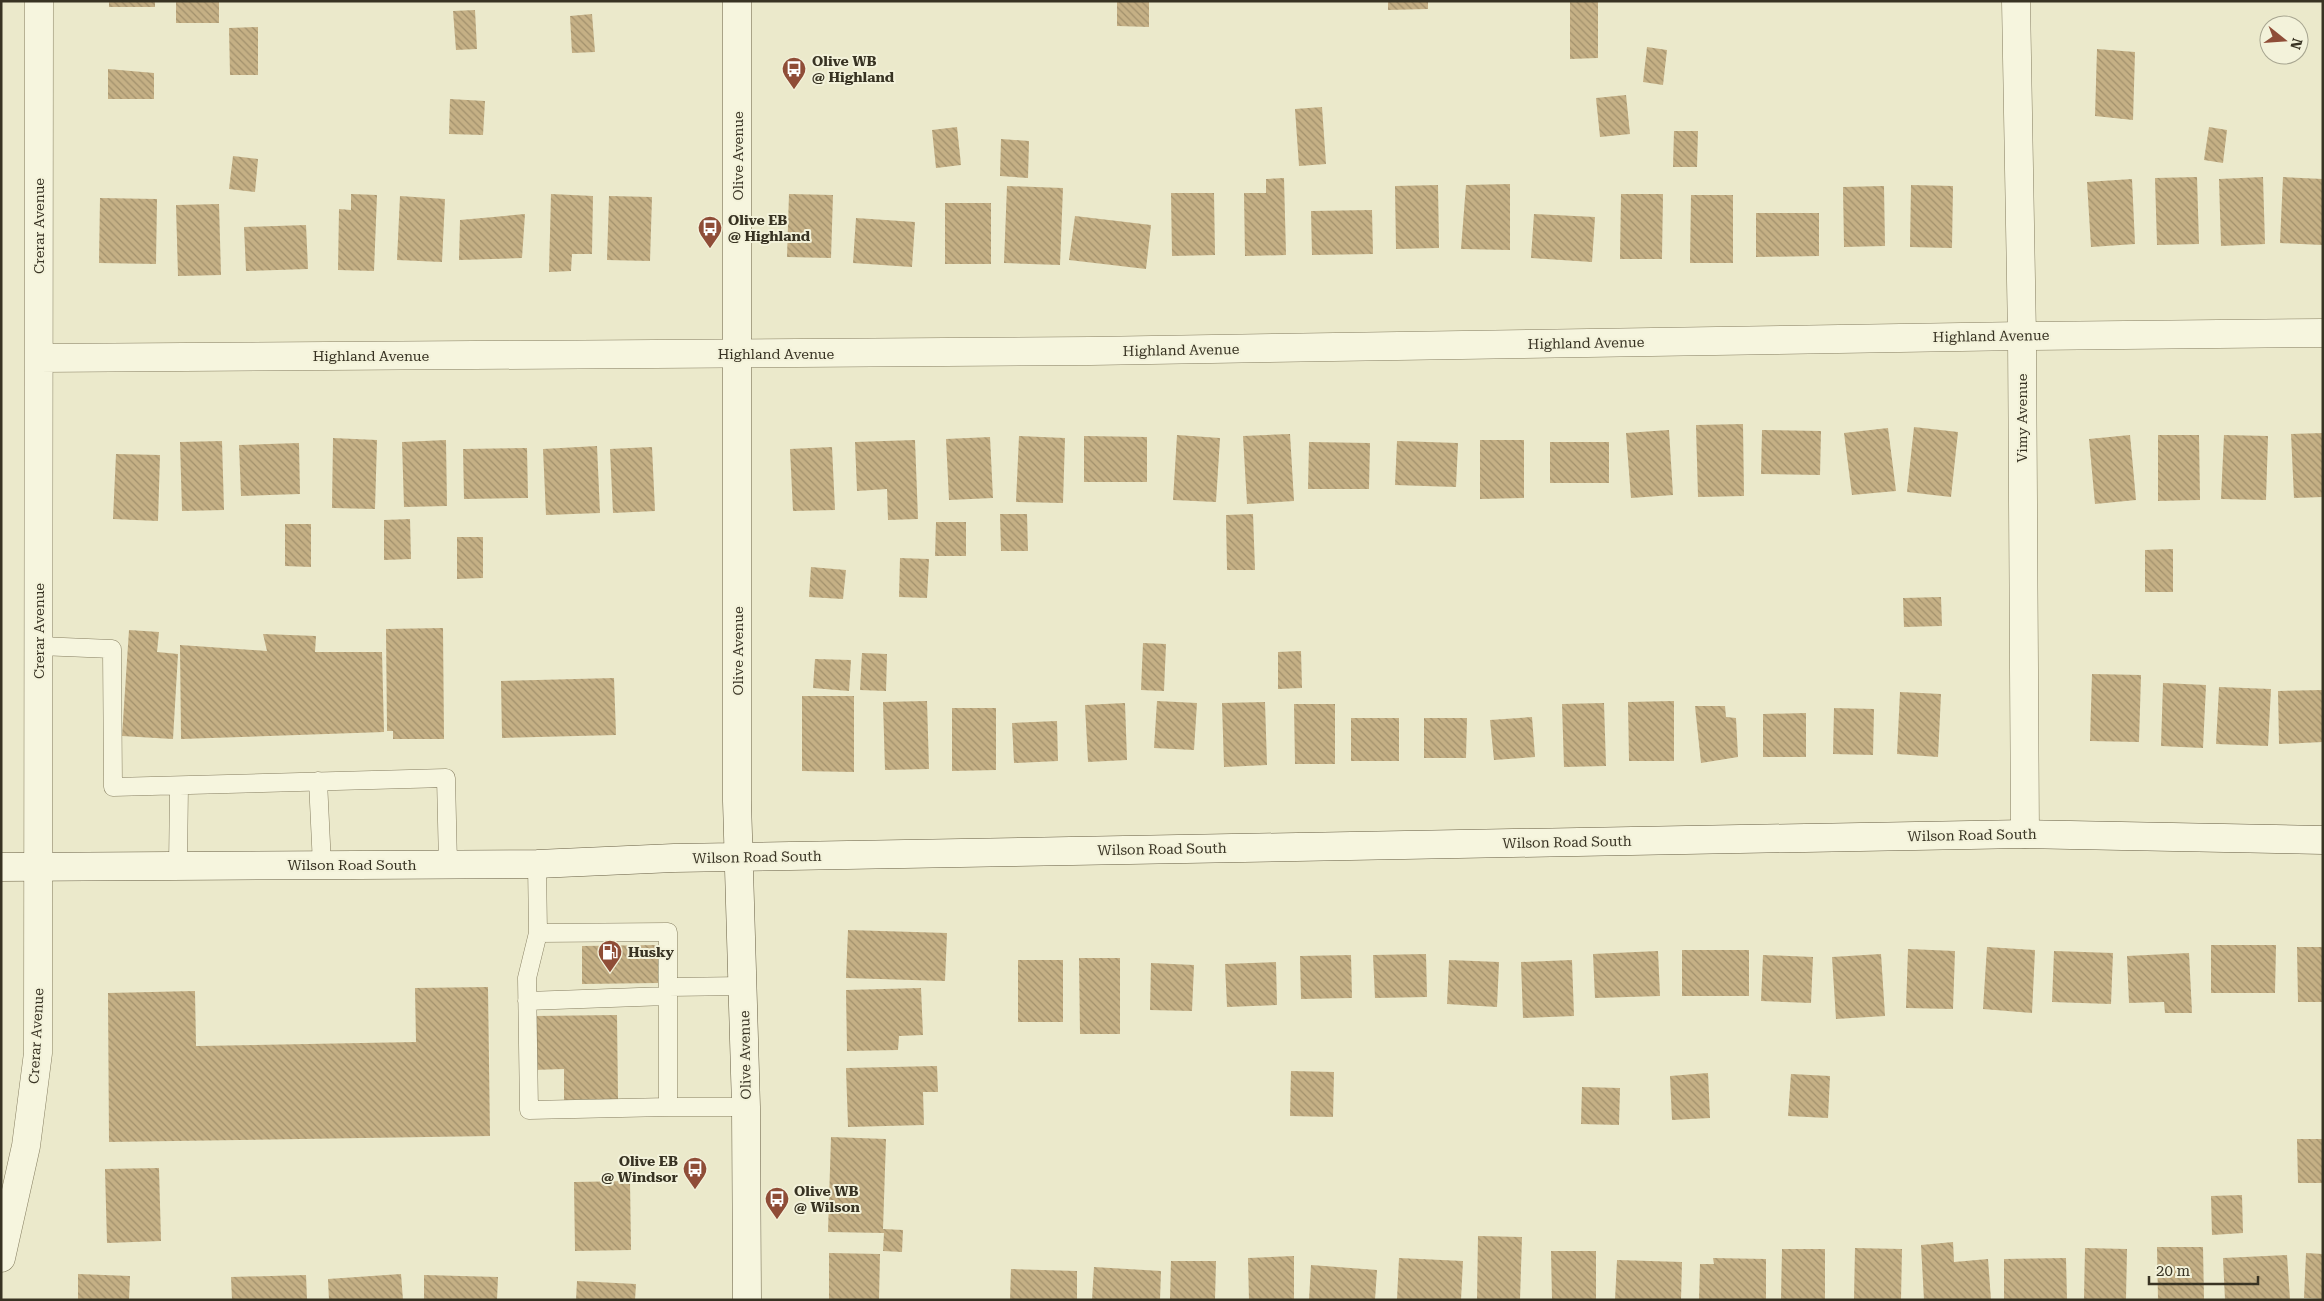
<svg xmlns="http://www.w3.org/2000/svg" width="2324" height="1301" viewBox="0 0 2324 1301" font-family="'Roboto Serif',serif">
  <style>
    .building { fill: url(#building-back-hatch) }
    .lines { fill: none; stroke-linecap: round; stroke-linejoin: round }
    .lane-casing { stroke: #867e61; stroke-width: 19 }
    .street-casing { stroke: #867e61; stroke-width: 29 }
    .secondary-casing { stroke: #685f44; stroke-width: 29 }
    .lane { stroke: #f6f5de; stroke-width: 18 }
    .street { stroke: #f6f5de; stroke-width: 28 }
    .secondary { stroke: #f6f5de; stroke-width: 28 }
    .labels { text-anchor: middle; dominant-baseline: central; stroke-width: 4; stroke-linejoin: round; paint-order: stroke }
    .poi-label { font-size: 14px; font-weight: bold; fill: #383323; stroke: #f3f2da; text-anchor: start }
    .street-label { font-size: 14px; fill: #383323; stroke: #f3f2da }
  </style>
  <defs>
    <pattern id="building-back-hatch" width="6" height="6" patternUnits="userSpaceOnUse" patternTransform="scale(1.25)"><rect width="6" height="6" fill="#c5b085"/><path d="M-1 5l2 2M0 0l6 6M5-1l2 2" fill="none" stroke="#a1906c"/></pattern>
  </defs>
  <rect width="100%" height="100%" fill="#ebe9cb"/>
  <path class="building" d="M 109,1 L 155,1 L 155,7 L 109,7 Z
    M 176,1 L 219,1 L 219,23 L 176,23 Z
    M 1117,1 L 1149,1 L 1149,27 L 1117,26 Z
    M 1388,1 L 1428,1 L 1428,9 L 1388,10 Z
    M 1570,1 L 1598,1 L 1598,58 L 1570,59 Z
    M 475,10 L 477,49 L 456,50 L 453,11 Z
    M 592,14 L 595,52 L 572,53 L 570,16 Z
    M 258,27 L 258,75 L 230,75 L 229,28 Z
    M 1647,47 L 1667,50 L 1663,85 L 1643,82 Z
    M 2097,49 L 2135,52 L 2133,120 L 2095,116 Z
    M 108,69 L 154,73 L 154,99 L 108,99 Z
    M 1626,95 L 1630,134 L 1600,137 L 1596,98 Z
    M 450,99 L 485,101 L 483,135 L 449,134 Z
    M 1322,107 L 1326,164 L 1299,166 L 1295,109 Z
    M 957,127 L 961,165 L 936,168 L 932,130 Z
    M 2209,127 L 2227,130 L 2223,163 L 2204,160 Z
    M 1674,131 L 1698,131 L 1697,167 L 1673,167 Z
    M 1001,139 L 1029,141 L 1028,178 L 1000,176 Z
    M 233,156 L 258,159 L 255,192 L 229,189 Z
    M 2197,177 L 2199,244 L 2157,245 L 2155,178 Z
    M 2263,177 L 2265,244 L 2221,246 L 2219,179 Z
    M 2283,177 L 2323,179 L 2322,245 L 2280,243 Z
    M 1284,178 L 1286,255 L 1245,256 L 1244,193 L 1266,193 L 1266,179 Z
    M 2132,179 L 2135,244 L 2091,247 L 2087,182 Z
    M 1510,184 L 1510,250 L 1461,249 L 1466,185 Z
    M 1438,185 L 1439,248 L 1396,249 L 1395,186 Z
    M 1911,185 L 1953,186 L 1952,248 L 1910,247 Z
    M 1007,186 L 1063,188 L 1060,265 L 1004,263 Z
    M 1884,186 L 1885,246 L 1844,247 L 1843,187 Z
    M 1171,193 L 1214,193 L 1215,255 L 1172,256 Z
    M 351,194 L 377,195 L 374,271 L 338,270 L 339,209 L 351,210 Z
    M 551,194 L 593,196 L 592,254 L 572,254 L 571,271 L 549,272 Z
    M 789,194 L 833,195 L 831,258 L 787,257 Z
    M 1621,194 L 1663,194 L 1662,259 L 1620,259 Z
    M 1691,195 L 1733,195 L 1733,263 L 1690,263 Z
    M 400,196 L 445,199 L 442,262 L 397,260 Z
    M 609,196 L 652,197 L 650,261 L 607,260 Z
    M 100,198 L 157,199 L 156,264 L 99,263 Z
    M 945,203 L 991,203 L 991,264 L 945,264 Z
    M 219,204 L 221,275 L 178,276 L 176,205 Z
    M 1372,210 L 1373,254 L 1312,255 L 1311,211 Z
    M 1756,213 L 1819,213 L 1819,256 L 1756,257 Z
    M 525,214 L 522,258 L 459,260 L 460,220 Z
    M 1534,214 L 1595,217 L 1592,262 L 1531,258 Z
    M 1075,216 L 1151,225 L 1146,269 L 1069,260 Z
    M 856,218 L 915,222 L 912,267 L 853,263 Z
    M 306,225 L 308,269 L 246,271 L 244,227 Z
    M 1743,424 L 1744,496 L 1698,497 L 1696,425 Z
    M 1914,427 L 1958,432 L 1951,497 L 1907,492 Z
    M 1888,428 L 1896,491 L 1852,495 L 1844,433 Z
    M 1669,430 L 1673,495 L 1631,498 L 1626,433 Z
    M 1762,430 L 1821,431 L 1820,475 L 1761,474 Z
    M 2323,433 L 2323,497 L 2294,498 L 2291,434 Z
    M 1290,434 L 1294,501 L 1247,504 L 1243,436 Z
    M 1177,435 L 1220,438 L 1216,502 L 1173,500 Z
    M 2130,435 L 2136,500 L 2095,504 L 2089,439 Z
    M 2158,435 L 2199,435 L 2200,500 L 2158,501 Z
    M 2224,435 L 2268,436 L 2266,500 L 2221,499 Z
    M 1019,436 L 1065,438 L 1063,503 L 1016,502 Z
    M 1084,436 L 1147,437 L 1147,482 L 1084,482 Z
    M 990,437 L 993,498 L 949,500 L 946,439 Z
    M 333,438 L 377,440 L 375,509 L 332,508 Z
    M 446,440 L 447,506 L 404,507 L 402,442 Z
    M 915,440 L 918,519 L 888,520 L 887,489 L 857,491 L 855,442 Z
    M 1480,440 L 1524,440 L 1524,498 L 1480,499 Z
    M 222,441 L 224,510 L 182,511 L 180,442 Z
    M 1397,441 L 1458,443 L 1456,487 L 1395,485 Z
    M 1309,442 L 1370,443 L 1369,489 L 1308,489 Z
    M 1550,442 L 1609,442 L 1609,483 L 1550,483 Z
    M 299,443 L 300,494 L 241,496 L 239,445 Z
    M 597,446 L 600,513 L 546,515 L 543,449 Z
    M 652,447 L 655,511 L 613,513 L 610,449 Z
    M 832,447 L 835,510 L 793,511 L 790,449 Z
    M 527,448 L 528,498 L 464,499 L 463,449 Z
    M 116,454 L 160,455 L 158,521 L 113,519 Z
    M 1000,514 L 1027,514 L 1028,551 L 1001,551 Z
    M 1253,514 L 1255,570 L 1227,570 L 1226,515 Z
    M 410,519 L 411,559 L 384,560 L 384,520 Z
    M 936,522 L 966,522 L 966,556 L 935,556 Z
    M 285,524 L 311,524 L 311,567 L 285,566 Z
    M 457,537 L 483,537 L 483,578 L 457,579 Z
    M 2173,549 L 2173,592 L 2145,592 L 2145,550 Z
    M 900,558 L 929,559 L 927,598 L 899,597 Z
    M 811,567 L 846,570 L 843,599 L 809,597 Z
    M 1941,597 L 1942,626 L 1904,627 L 1903,598 Z
    M 443,628 L 444,739 L 393,739 L 393,731 L 387,731 L 386,629 Z
    M 129,630 L 159,632 L 157,652 L 178,654 L 173,739 L 122,736 Z
    M 263,634 L 316,636 L 315,652 L 382,652 L 384,732 L 181,739 L 180,645 L 267,651 Z
    M 1143,643 L 1166,644 L 1164,691 L 1141,690 Z
    M 1301,651 L 1302,688 L 1278,689 L 1278,652 Z
    M 862,653 L 887,654 L 886,691 L 860,690 Z
    M 815,659 L 851,660 L 849,691 L 813,688 Z
    M 2092,674 L 2141,675 L 2139,742 L 2090,741 Z
    M 614,678 L 616,735 L 502,738 L 501,681 Z
    M 2163,683 L 2206,685 L 2203,748 L 2161,746 Z
    M 2219,687 L 2271,689 L 2268,746 L 2216,744 Z
    M 2323,690 L 2323,742 L 2279,744 L 2278,691 Z
    M 1900,692 L 1941,694 L 1938,757 L 1897,754 Z
    M 802,696 L 854,696 L 854,772 L 802,771 Z
    M 927,701 L 929,769 L 885,770 L 883,702 Z
    M 1157,701 L 1197,703 L 1194,750 L 1154,748 Z
    M 1674,701 L 1674,761 L 1629,761 L 1628,702 Z
    M 1265,702 L 1267,765 L 1224,767 L 1222,703 Z
    M 1125,703 L 1127,760 L 1088,762 L 1085,705 Z
    M 1604,703 L 1606,766 L 1564,767 L 1562,704 Z
    M 1294,704 L 1335,704 L 1335,764 L 1295,764 Z
    M 1695,706 L 1725,706 L 1726,717 L 1736,718 L 1738,757 L 1701,763 Z
    M 952,708 L 996,708 L 996,770 L 952,771 Z
    M 1834,708 L 1874,709 L 1873,755 L 1833,754 Z
    M 1806,713 L 1806,757 L 1763,757 L 1763,714 Z
    M 1532,717 L 1535,757 L 1494,760 L 1490,720 Z
    M 1351,718 L 1399,718 L 1399,761 L 1351,761 Z
    M 1424,718 L 1467,718 L 1466,758 L 1424,758 Z
    M 1057,721 L 1058,761 L 1014,763 L 1012,723 Z
    M 848,930 L 947,933 L 945,981 L 846,978 Z
    M 658,945 L 658,983 L 582,984 L 582,946 Z
    M 2211,945 L 2276,945 L 2275,993 L 2211,993 Z
    M 1987,947 L 2035,950 L 2032,1013 L 1983,1009 Z
    M 2297,947 L 2323,947 L 2323,1002 L 2298,1002 Z
    M 1908,949 L 1955,951 L 1953,1009 L 1906,1008 Z
    M 1682,950 L 1749,950 L 1749,996 L 1682,996 Z
    M 1658,951 L 1660,996 L 1595,998 L 1593,954 Z
    M 2054,951 L 2113,953 L 2111,1004 L 2052,1002 Z
    M 2189,953 L 2192,1013 L 2165,1013 L 2164,1002 L 2129,1003 L 2127,956 Z
    M 1426,954 L 1427,997 L 1375,998 L 1373,955 Z
    M 1881,954 L 1885,1016 L 1836,1019 L 1832,957 Z
    M 1351,955 L 1352,998 L 1301,999 L 1300,956 Z
    M 1763,955 L 1813,957 L 1811,1003 L 1761,1001 Z
    M 1079,958 L 1120,958 L 1120,1034 L 1080,1034 Z
    M 1018,960 L 1063,960 L 1063,1022 L 1018,1022 Z
    M 1449,960 L 1499,962 L 1497,1007 L 1447,1004 Z
    M 1572,960 L 1574,1016 L 1523,1018 L 1521,962 Z
    M 1276,962 L 1277,1005 L 1227,1007 L 1225,964 Z
    M 1151,963 L 1194,965 L 1192,1011 L 1150,1010 Z
    M 488,987 L 490,1136 L 109,1142 L 108,993 L 195,991 L 196,1046 L 416,1042 L 415,988 Z
    M 921,988 L 923,1035 L 899,1036 L 898,1050 L 847,1051 L 846,990 Z
    M 617,1015 L 618,1099 L 564,1100 L 564,1069 L 533,1070 L 533,1016 Z
    M 937,1066 L 938,1092 L 923,1092 L 924,1125 L 848,1127 L 846,1068 Z
    M 1291,1071 L 1334,1072 L 1333,1117 L 1290,1116 Z
    M 1708,1073 L 1710,1118 L 1672,1120 L 1670,1076 Z
    M 1791,1074 L 1830,1076 L 1828,1118 L 1788,1116 Z
    M 1582,1087 L 1620,1088 L 1619,1125 L 1581,1124 Z
    M 831,1137 L 886,1139 L 883,1229 L 903,1230 L 902,1252 L 883,1251 L 884,1233 L 828,1232 Z
    M 2297,1139 L 2323,1139 L 2323,1183 L 2298,1183 Z
    M 159,1168 L 161,1241 L 107,1243 L 105,1169 Z
    M 630,1181 L 631,1250 L 575,1251 L 574,1182 Z
    M 2242,1195 L 2243,1233 L 2212,1235 L 2211,1196 Z
    M 1478,1236 L 1522,1237 L 1520,1300 L 1477,1300 Z
    M 1953,1242 L 1954,1262 L 1988,1259 L 1991,1300 L 1924,1300 L 1921,1245 Z
    M 2157,1247 L 2203,1247 L 2204,1300 L 2158,1300 Z
    M 1855,1248 L 1902,1249 L 1901,1300 L 1854,1300 Z
    M 2085,1248 L 2127,1249 L 2126,1300 L 2084,1300 Z
    M 1782,1249 L 1825,1249 L 1825,1300 L 1781,1300 Z
    M 1551,1251 L 1596,1251 L 1596,1300 L 1552,1300 Z
    M 829,1253 L 880,1254 L 879,1300 L 829,1300 Z
    M 2306,1253 L 2323,1254 L 2323,1299 L 2304,1298 Z
    M 2287,1255 L 2290,1300 L 2225,1300 L 2223,1258 Z
    M 1294,1256 L 1294,1300 L 1249,1300 L 1248,1258 Z
    M 1399,1258 L 1463,1261 L 1461,1300 L 1397,1300 Z
    M 1713,1258 L 1766,1259 L 1766,1300 L 1699,1300 L 1700,1264 L 1714,1264 Z
    M 2066,1258 L 2067,1300 L 2004,1300 L 2004,1259 Z
    M 1617,1260 L 1682,1262 L 1681,1300 L 1615,1300 Z
    M 1171,1261 L 1216,1261 L 1215,1300 L 1170,1300 Z
    M 1311,1265 L 1377,1270 L 1375,1300 L 1309,1300 Z
    M 1094,1267 L 1161,1271 L 1160,1300 L 1092,1300 Z
    M 1011,1269 L 1077,1271 L 1077,1300 L 1010,1300 Z
    M 78,1274 L 130,1276 L 129,1300 L 78,1300 Z
    M 401,1274 L 403,1300 L 329,1300 L 328,1279 Z
    M 306,1275 L 307,1300 L 232,1300 L 231,1277 Z
    M 424,1275 L 498,1277 L 497,1300 L 424,1300 Z
    M 577,1281 L 636,1284 L 635,1300 L 576,1300 Z"/>
  <g class="lines">
    <defs>
      <path id="lane" d="M 39,646 L 112,649 L 113,787 L 446,778 L 448,864
        M 318,781 L 322,865
        M 537,864 L 538,933 L 668,932 L 668,987
        M 178,866 L 179,786
        M 538,933 L 527,978 L 529,1110 L 668,1107
        M 744,986 L 668,987 L 668,1107 L 746,1107
        M 527,1001 L 667,996"/>
      <path id="street" d="M 2016,1 L 2022,336 L 2025,834
        M 39,358 L 1091,351 L 2022,336 L 2323,333
        M 1,1258 L 26,1146 L 38,1053 L 39,1"/>
      <path id="secondary" d="M 737,1 L 737,801 L 746,1107 L 747,1300
        M 1,867 L 537,864 L 674,858 L 2025,834 L 2323,840"/>
    </defs>
    <use href="#lane" class="lane-casing"/>
    <use href="#street" class="street-casing"/>
    <use href="#secondary" class="secondary-casing"/>
    <use href="#lane" class="lane"/>
    <use href="#street" class="street"/>
    <use href="#secondary" class="secondary"/>
  </g>
  <defs>
    <symbol id="bus-pin" viewBox="-11 -11 22 30"><path d="M0 17L-7.5 6A9.5 9.5 0 1 1 7.5 6Z" fill="#8f4d37" stroke="#f3f2da"/><path d="M-5-6H5V4H4V6H2V4H-2V6H-4V4H-5ZM-3.5-4V0h7V-4ZM-3.5 1.2v1.5H-2V1.2ZM2 1.2v1.5H3.5V1.2Z" fill="#fff"/></symbol>
    <symbol id="fuel-pin" viewBox="-11 -11 22 30"><path d="M0 17L-7.5 6A9.5 9.5 0 1 1 7.5 6Z" fill="#8f4d37" stroke="#f3f2da"/><path d="M-5.5-6h7V0h2V4h1.3V-2.5L3-4.5l.8-.8L6-3V5H2.5V1h-1V6h-7ZM-4.2-4.7v3.2H.2V-4.7Z" fill="#fff"/></symbol>
  </defs>
  <g fill-rule="evenodd">
    <use href="#bus-pin" x="780" y="55" width="28" height="38"/>
    <use href="#bus-pin" x="696" y="214" width="28" height="38"/>
    <use href="#fuel-pin" x="596" y="938" width="28" height="38"/>
    <use href="#bus-pin" x="681" y="1155" width="28" height="38"/>
    <use href="#bus-pin" x="763" y="1185" width="28" height="38"/>
  </g>
  <g class="labels">
    <g class="poi-label">
      <text x="812" y="61">Olive WB<tspan x="812" dy="16">@ Highland</tspan></text>
      <text x="728" y="220">Olive EB<tspan x="728" dy="16">@ Highland</tspan></text>
      <text x="628" y="952">Husky</text>
      <text x="678" y="1161" text-anchor="end">Olive EB<tspan x="678" dy="16">@ Windsor</tspan></text>
      <text x="794" y="1191">Olive WB<tspan x="794" dy="16">@ Wilson</tspan></text>
    </g>
    <g class="street-label">
      <text transform="translate(738 156) rotate(-90)">Olive Avenue</text>
      <text transform="translate(39 226) rotate(-90)">Crerar Avenue</text>
      <text transform="translate(1991 336) rotate(-1)">Highland Avenue</text>
      <text transform="translate(1586 343) rotate(-1)">Highland Avenue</text>
      <text transform="translate(1181 350) rotate(-1)">Highland Avenue</text>
      <text x="776" y="354">Highland Avenue</text>
      <text x="371" y="356">Highland Avenue</text>
      <text transform="translate(2022 418) rotate(-90)">Vimy Avenue</text>
      <text transform="translate(39 631) rotate(-90)">Crerar Avenue</text>
      <text transform="translate(738 651) rotate(-90)">Olive Avenue</text>
      <text transform="translate(1972 835) rotate(-1)">Wilson Road South</text>
      <text transform="translate(1567 842) rotate(-1)">Wilson Road South</text>
      <text transform="translate(1162 849) rotate(-1)">Wilson Road South</text>
      <text transform="translate(757 857) rotate(-1)">Wilson Road South</text>
      <text x="352" y="865">Wilson Road South</text>
      <text transform="translate(36 1036) rotate(-87)">Crerar Avenue</text>
      <text transform="translate(745 1055) rotate(-91)">Olive Avenue</text>
    </g>
  </g>
  <rect width="2324" height="1301" fill="none" stroke="#383323" stroke-width="5"/>
  <g transform="translate(2284 40) rotate(107)"><circle r="24" fill="#f3f2da" stroke="#a8a691"/>
  <path d="M0-4L9 19L0 12L-9 19Z" fill="#8f4d37"/>
  <text y="-8" font-size="14" font-weight="bold" text-anchor="middle" fill="#383323">N</text>
  </g>
  <path d="M2149 1276v8h109v-8" fill="none" stroke="#383323" stroke-width="2.5"/>
  <text x="2156" y="1276" font-size="15" fill="#383323" stroke="#f3f2da" stroke-width="4" paint-order="stroke">20 m</text>
</svg>
